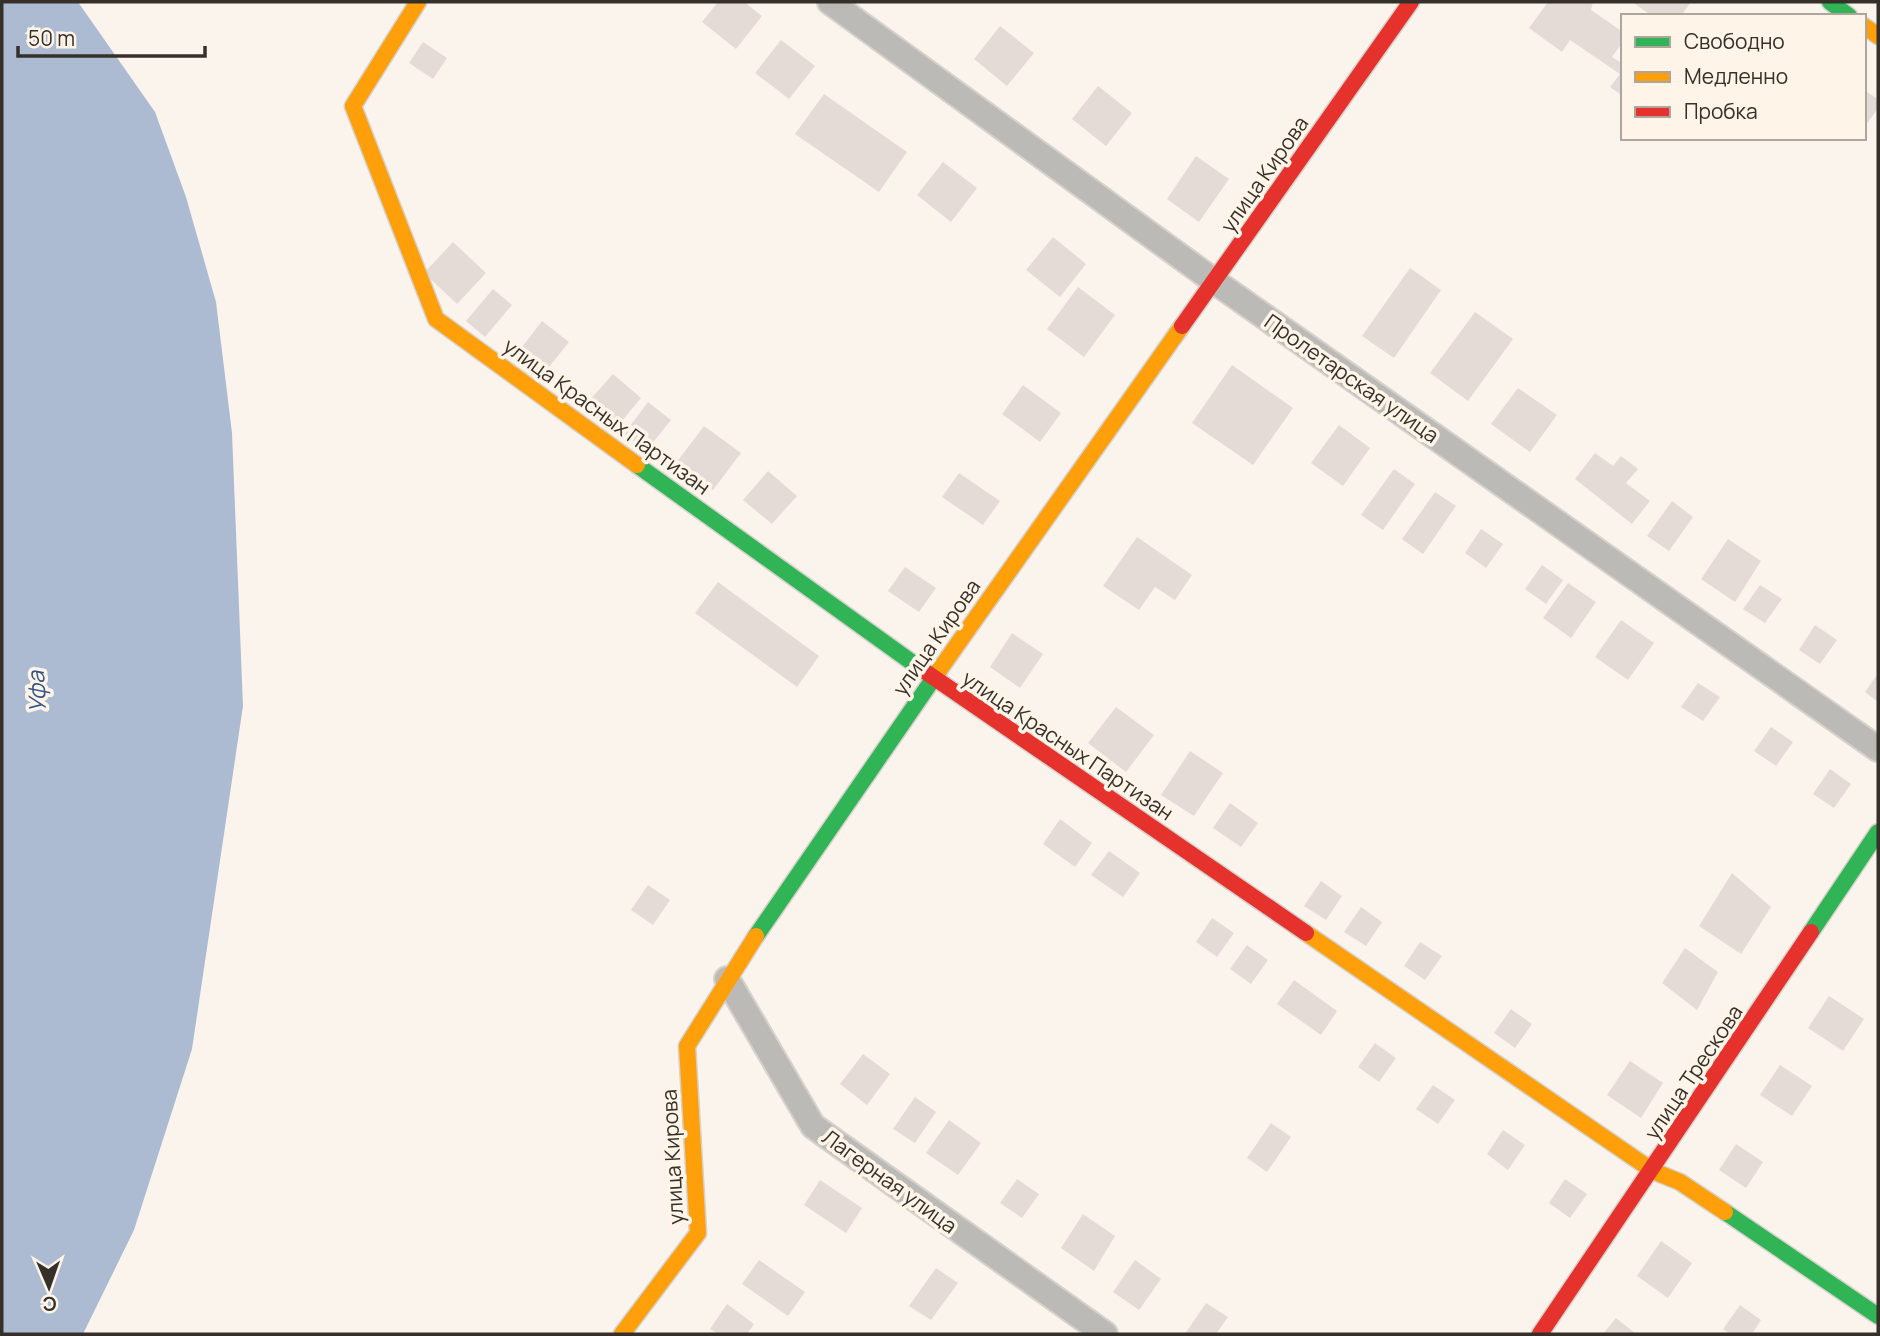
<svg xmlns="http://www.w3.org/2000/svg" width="1880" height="1336" viewBox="0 0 1880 1336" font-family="Manrope,sans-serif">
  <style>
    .water { fill: #acbbd2 }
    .building { fill: #e5dbd6 }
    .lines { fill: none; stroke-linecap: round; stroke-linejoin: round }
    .street-casing { stroke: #d6d1cb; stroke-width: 28 }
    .fast-casing { stroke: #d6d1cb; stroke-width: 19 }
    .slow-casing { stroke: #d6d1cb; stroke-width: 19 }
    .jam-casing { stroke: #d6d1cb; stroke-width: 19 }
    .street { stroke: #bcbab7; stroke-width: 24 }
    .fast { stroke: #30b455; stroke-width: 16 }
    .slow { stroke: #ff9f0a; stroke-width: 16 }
    .jam { stroke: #e5322d; stroke-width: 16 }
    .labels { text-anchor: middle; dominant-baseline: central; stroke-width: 7; stroke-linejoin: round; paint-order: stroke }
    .street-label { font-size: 21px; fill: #35302a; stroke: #fff4e8 }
    .water-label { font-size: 23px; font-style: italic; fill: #345585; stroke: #fff4e8 }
  </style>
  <rect width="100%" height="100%" fill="#faf4ed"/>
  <path class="water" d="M 2,2 L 78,2 L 155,112 L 186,197 L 216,302 L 232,433 L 243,706 L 192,1049 L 134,1230 L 83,1334 L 2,1334 Z"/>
  <path class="building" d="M 718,2 L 744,2 L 762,16 L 736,49 L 702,22 Z
    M 1548,2 L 1593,2 L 1591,10 L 1623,32 L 1623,42 L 1612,57 L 1623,64 L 1623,96 L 1610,87 L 1620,74 L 1570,40 L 1562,52 L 1529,28 Z
    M 1632,2 L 1691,2 L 1681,16 L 1652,16 Z
    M 1000,26 L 1034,53 L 1007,86 L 974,59 Z
    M 781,40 L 815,66 L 789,99 L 755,73 Z
    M 423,42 L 447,58 L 433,79 L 409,63 Z
    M 1098,86 L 1132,113 L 1106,146 L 1072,119 Z
    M 1864,90 L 1878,99 L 1878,108 L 1864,128 Z
    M 824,94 L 907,152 L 879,192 L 795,134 Z
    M 1196,156 L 1229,179 L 1199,222 L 1167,199 Z
    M 943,162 L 977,188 L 951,222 L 917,195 Z
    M 1053,237 L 1086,264 L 1060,297 L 1026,270 Z
    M 453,242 L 486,273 L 457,304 L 424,273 Z
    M 1410,268 L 1441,290 L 1394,358 L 1362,336 Z
    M 1078,287 L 1115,315 L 1084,357 L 1047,329 Z
    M 493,289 L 512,305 L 485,337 L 466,321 Z
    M 1475,312 L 1513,339 L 1468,401 L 1430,373 Z
    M 542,321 L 569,342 L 545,372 L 519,351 Z
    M 1232,365 L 1293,408 L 1253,465 L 1192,423 Z
    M 613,374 L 641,398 L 616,428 L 587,403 Z
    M 1023,385 L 1061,413 L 1040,442 L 1002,414 Z
    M 1518,388 L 1557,415 L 1530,452 L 1491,424 Z
    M 648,402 L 671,420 L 646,451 L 624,434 Z
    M 1339,425 L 1370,448 L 1343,486 L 1311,463 Z
    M 704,426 L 741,453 L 713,490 L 676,463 Z
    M 1595,453 L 1613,466 L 1621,456 L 1638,469 L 1626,483 L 1650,501 L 1632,524 L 1575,479 Z
    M 1394,469 L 1415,484 L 1383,530 L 1361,515 Z
    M 768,471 L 797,496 L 772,524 L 743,500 Z
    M 959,473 L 1000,501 L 983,525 L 942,497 Z
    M 1435,492 L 1456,506 L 1423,554 L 1402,539 Z
    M 1672,501 L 1693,517 L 1669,551 L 1647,536 Z
    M 1481,529 L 1503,544 L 1486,568 L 1465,553 Z
    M 1137,537 L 1192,575 L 1175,600 L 1155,587 L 1139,610 L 1103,586 Z
    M 1728,539 L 1761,561 L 1735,602 L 1701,579 Z
    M 1542,565 L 1563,580 L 1546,604 L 1525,589 Z
    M 905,567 L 936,588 L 919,612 L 888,591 Z
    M 718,582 L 819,656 L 797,687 L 695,613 Z
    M 1568,583 L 1596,602 L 1571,638 L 1543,618 Z
    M 1760,585 L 1782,599 L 1765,623 L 1743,609 Z
    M 1621,620 L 1654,643 L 1628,680 L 1595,657 Z
    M 1815,625 L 1837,640 L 1820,664 L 1799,650 Z
    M 1012,633 L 1043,654 L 1020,688 L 990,667 Z
    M 1878,673 L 1878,702 L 1865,692 Z
    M 1698,683 L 1720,697 L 1703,721 L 1681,707 Z
    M 1116,707 L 1154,735 L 1126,772 L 1088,743 Z
    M 1771,727 L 1793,742 L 1776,766 L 1754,751 Z
    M 1190,751 L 1223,773 L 1194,816 L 1161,795 Z
    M 1830,769 L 1851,784 L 1834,808 L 1813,794 Z
    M 1230,803 L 1258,823 L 1241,847 L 1213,828 Z
    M 1060,819 L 1092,843 L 1075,867 L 1043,844 Z
    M 1109,851 L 1140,873 L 1123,897 L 1091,875 Z
    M 1732,873 L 1771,907 L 1741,954 L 1699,926 Z
    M 1321,881 L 1342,896 L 1326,920 L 1304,906 Z
    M 648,885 L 670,900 L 653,925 L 631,910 Z
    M 1361,907 L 1382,922 L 1366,946 L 1344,932 Z
    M 1212,918 L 1234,933 L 1217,957 L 1196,942 Z
    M 1420,942 L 1442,956 L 1425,980 L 1404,966 Z
    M 1247,945 L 1268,960 L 1251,984 L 1230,969 Z
    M 1685,948 L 1718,972 L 1697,1010 L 1662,983 Z
    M 1294,980 L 1337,1011 L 1321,1035 L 1277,1004 Z
    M 1829,996 L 1864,1019 L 1843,1051 L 1808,1028 Z
    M 1511,1009 L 1532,1024 L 1515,1048 L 1494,1033 Z
    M 1375,1043 L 1396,1058 L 1379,1082 L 1358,1067 Z
    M 863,1054 L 890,1074 L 867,1105 L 840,1084 Z
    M 1630,1061 L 1663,1083 L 1641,1118 L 1607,1095 Z
    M 1780,1065 L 1812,1086 L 1792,1116 L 1760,1095 Z
    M 1433,1085 L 1455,1100 L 1438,1124 L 1416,1109 Z
    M 915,1097 L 936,1112 L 915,1143 L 893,1129 Z
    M 949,1120 L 981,1143 L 958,1175 L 926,1153 Z
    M 1271,1123 L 1291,1137 L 1267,1172 L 1247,1158 Z
    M 1503,1130 L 1525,1145 L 1508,1170 L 1487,1154 Z
    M 1736,1144 L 1763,1162 L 1746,1188 L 1719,1170 Z
    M 1017,1179 L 1039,1194 L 1022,1218 L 1000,1203 Z
    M 1565,1179 L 1587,1194 L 1570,1218 L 1549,1203 Z
    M 820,1180 L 862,1208 L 846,1233 L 804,1205 Z
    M 1083,1214 L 1115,1236 L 1094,1271 L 1061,1248 Z
    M 1661,1241 L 1692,1263 L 1668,1298 L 1637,1276 Z
    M 759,1260 L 805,1292 L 788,1316 L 742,1284 Z
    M 1135,1260 L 1161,1279 L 1139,1310 L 1113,1292 Z
    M 936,1268 L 958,1283 L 931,1320 L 909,1306 Z
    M 1206,1303 L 1228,1317 L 1216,1334 L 1185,1334 Z
    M 727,1304 L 754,1324 L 747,1334 L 718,1334 L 710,1329 Z
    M 1740,1305 L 1761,1320 L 1752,1334 L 1730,1334 L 1723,1329 Z
    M 1616,1318 L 1636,1334 L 1603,1334 Z"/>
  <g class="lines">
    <defs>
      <path id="street" d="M 830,2 L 1214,281 L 1878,749
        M 727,979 L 813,1126 L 1105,1334"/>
      <path id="fast" d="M 1830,2 L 1849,16
        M 637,465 L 917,666
        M 1811,932 L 1878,832
        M 756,936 L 940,669
        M 1725,1212 L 1878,1316"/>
      <path id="slow" d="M 418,2 L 353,106 L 436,319 L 637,465
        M 1864,26 L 1878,36
        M 940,669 L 1182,326
        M 1306,933 L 1653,1171 L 1680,1182 L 1725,1212
        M 622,1334 L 698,1233 L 687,1046 L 756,936"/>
      <path id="jam" d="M 1182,326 L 1411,2
        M 917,666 L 1306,933
        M 1540,1334 L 1811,932"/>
    </defs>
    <use href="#street" class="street-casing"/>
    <use href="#fast" class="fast-casing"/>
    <use href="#slow" class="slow-casing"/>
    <use href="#jam" class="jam-casing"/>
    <use href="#street" class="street"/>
    <use href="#fast" class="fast"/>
    <use href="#slow" class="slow"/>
    <use href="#jam" class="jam"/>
  </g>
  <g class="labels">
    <g class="street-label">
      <text transform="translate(1264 174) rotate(-55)">улица Кирова</text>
      <text transform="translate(1352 378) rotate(35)">Пролетарская улица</text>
      <text transform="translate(607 416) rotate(36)">улица Красных Партизан</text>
      <text transform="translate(936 637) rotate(-55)">улица Кирова</text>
      <text transform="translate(1068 745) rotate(34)">улица Красных Партизан</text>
      <text transform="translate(1693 1072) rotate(-56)">улица Трескова</text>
      <text transform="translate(672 1157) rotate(-93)">улица Кирова</text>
      <text transform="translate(890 1181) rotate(36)">Лагерная улица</text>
    </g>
    <g class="water-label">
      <text transform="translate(36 692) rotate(-93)">Уфа</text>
    </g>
  </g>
  <rect width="1880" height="1336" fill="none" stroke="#35302a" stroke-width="7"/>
  <rect x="1621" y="14" width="245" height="126" fill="#fff4e8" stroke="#aea69c" stroke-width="2"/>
  <rect x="1635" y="37" width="35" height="10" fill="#30b455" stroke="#aea69c" stroke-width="2"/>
  <text x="1684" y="49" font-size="21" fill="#35302a">Свободно</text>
  <rect x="1635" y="72" width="35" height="10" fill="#ff9f0a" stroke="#aea69c" stroke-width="2"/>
  <text x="1684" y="84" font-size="21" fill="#35302a">Медленно</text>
  <rect x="1635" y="107" width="35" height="10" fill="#e5322d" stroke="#aea69c" stroke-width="2"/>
  <text x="1684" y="119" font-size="21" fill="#35302a">Пробка</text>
  <g transform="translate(49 1287) rotate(178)" stroke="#fff4e8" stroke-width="5" paint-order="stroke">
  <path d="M0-5L12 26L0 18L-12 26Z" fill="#35302a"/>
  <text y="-10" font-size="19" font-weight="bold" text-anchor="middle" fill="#35302a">С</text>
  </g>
  <path d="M18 46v10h187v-10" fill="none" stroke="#35302a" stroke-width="3.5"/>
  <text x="28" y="46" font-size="21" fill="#35302a" stroke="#fff4e8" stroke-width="5" paint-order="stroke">50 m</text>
</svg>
